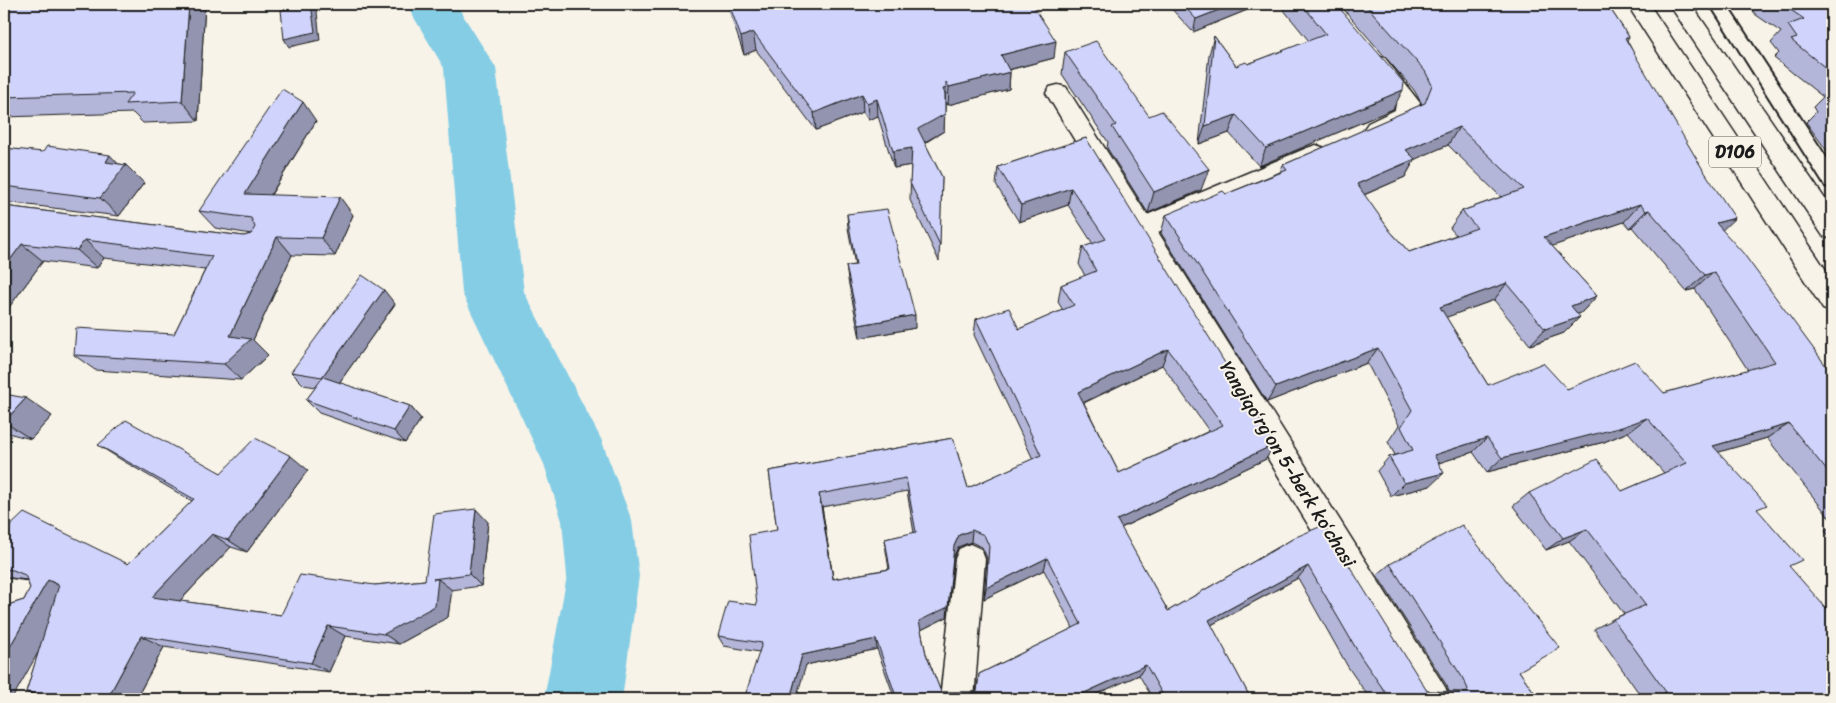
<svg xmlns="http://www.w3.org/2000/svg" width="1836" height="703" viewBox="0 0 1836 703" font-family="Sriracha,sans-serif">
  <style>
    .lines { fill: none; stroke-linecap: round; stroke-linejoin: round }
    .river { fill: #85cde5; fill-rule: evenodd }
    .service-casing { stroke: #1c1c1c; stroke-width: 4 }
    .minor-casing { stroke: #1c1c1c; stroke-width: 3 }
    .primary-casing { stroke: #1c1c1c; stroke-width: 3 }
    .service { fill: #f7f3e8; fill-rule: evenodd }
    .minor { fill: #f7f3e8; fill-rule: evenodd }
    .primary { fill: #f7f3e8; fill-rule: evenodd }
    .wall { fill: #b3b6d9; stroke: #1c1c1c; fill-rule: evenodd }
    .shaded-wall { fill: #9294b0; stroke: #1c1c1c }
    .building { fill: #d0d4fc; stroke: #1c1c1c; fill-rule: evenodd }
    .labels { text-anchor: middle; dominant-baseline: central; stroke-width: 4; stroke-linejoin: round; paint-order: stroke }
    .shield { fill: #f7f3e8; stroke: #5e5c59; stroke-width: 1 }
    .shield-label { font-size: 18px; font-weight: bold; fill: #1c1c1c }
    .street-label { font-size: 19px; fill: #1c1c1c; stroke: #f7f3e8 }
  </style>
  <rect width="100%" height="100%" fill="#f7f3e8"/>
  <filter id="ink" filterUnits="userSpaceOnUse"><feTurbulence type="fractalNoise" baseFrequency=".02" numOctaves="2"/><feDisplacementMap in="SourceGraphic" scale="10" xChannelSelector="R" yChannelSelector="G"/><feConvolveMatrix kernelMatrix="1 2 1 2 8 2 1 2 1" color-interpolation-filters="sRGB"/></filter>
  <g filter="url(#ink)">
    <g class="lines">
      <path class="river" d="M 406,4 L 456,4 L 496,68 L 524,292 L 601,439 L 632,521 L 639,576 L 622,699 L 544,699 L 567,576 L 562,521 L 544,464 L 462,293 L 444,68 Z"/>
      <defs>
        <path id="service" d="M 1710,4 L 1726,4 L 1832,166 L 1832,188 L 1825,186 Z"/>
        <path id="minor" d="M 1377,56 L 1385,58 L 1420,103 L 1413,121 L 1376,138 L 1368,135 L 1364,129 L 1368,123 L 1395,110 L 1396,104 L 1366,64 L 1369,58 Z
          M 1058,85 L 1066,87 L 1147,215 L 1307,148 L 1316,145 L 1325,148 L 1328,154 L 1325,160 L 1158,232 L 1445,687 L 1450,699 L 1414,699 L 1046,93 L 1050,87 Z
          M 970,544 L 981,549 L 985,559 L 974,699 L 940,699 L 955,559 L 959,549 Z
          M 4,578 L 37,583 L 48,587 L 53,598 L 48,609 L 37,613 L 4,608 Z"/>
        <path id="primary" d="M 1627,4 L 1649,4 L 1832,279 L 1832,312 L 1823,309 Z
          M 1669,4 L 1691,4 L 1832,209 L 1832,239 L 1823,236 Z"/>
      </defs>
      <use href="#service" class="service-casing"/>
      <use href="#minor" class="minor-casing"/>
      <use href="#primary" class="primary-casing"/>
      <use href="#service" class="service"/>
      <use href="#minor" class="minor"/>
      <use href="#primary" class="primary"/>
    </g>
    <path class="wall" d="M 4,4 L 205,4 L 198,121 L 143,123 L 133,113 L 4,117 Z
      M 727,4 L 1032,4 L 1054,58 L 1009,70 L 1010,72 L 1009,89 L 948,105 L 945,100 L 944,131 L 925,143 L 942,177 L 939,261 L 910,200 L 911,165 L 894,168 L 878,116 L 868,120 L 863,112 L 816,130 L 756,50 L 744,55 Z
      M 1167,4 L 1262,4 L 1193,32 Z
      M 1285,4 L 1336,4 L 1393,109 L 1259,166 L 1229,133 L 1199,144 L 1209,55 L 1214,36 L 1236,66 L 1248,64 L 1309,41 L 1283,9 Z
      M 1339,4 L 1607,4 L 1629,37 L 1627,40 L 1722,230 L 1832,374 L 1832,521 L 1767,438 L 1718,452 L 1757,510 L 1789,566 L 1832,699 L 1643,699 L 1594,629 L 1613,619 L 1624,614 L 1569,541 L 1546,550 L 1513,506 L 1529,493 L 1622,491 L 1664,473 L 1628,432 L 1604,442 L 1487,472 L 1473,452 L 1438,463 L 1430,486 L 1391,496 L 1377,471 L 1389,457 L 1395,455 L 1388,442 L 1399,425 L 1367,363 L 1267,402 L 1161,233 L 1166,215 L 1226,194 L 1280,172 L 1283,165 L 1421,105 L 1422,104 L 1414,90 ZM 1448,145 L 1501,197 L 1462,211 L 1450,228 L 1456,235 L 1409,252 L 1390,231 L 1364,195 L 1405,177 L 1415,159 ZM 1624,222 L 1629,228 L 1632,227 L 1686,291 L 1695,289 L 1748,370 L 1664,393 L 1488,385 L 1446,317 L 1494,300 L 1530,345 L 1564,333 L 1577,314 L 1581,313 L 1597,296 L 1552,246 Z
      M 1748,4 L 1832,4 L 1832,158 L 1806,122 L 1816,112 L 1813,107 L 1823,97 L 1774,58 L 1779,53 L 1771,43 L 1781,32 L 1756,15 Z
      M 1065,52 L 1201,190 L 1148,213 L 1107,148 L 1108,142 L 1062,74 Z
      M 316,121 L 271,195 L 353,215 L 335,256 L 292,255 L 253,340 L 268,355 L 241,380 L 95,370 L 74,355 L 174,334 L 205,270 L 104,258 L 97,268 L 43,261 L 4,314 L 4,206 L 244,236 L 251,234 L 215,228 L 199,211 Z
      M 1086,138 L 1266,459 L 1121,528 L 1168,611 L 1296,537 L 1427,691 L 1449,692 L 1447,686 L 1377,575 L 1390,564 L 1519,671 L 1539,699 L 1370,699 L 1348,667 L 1298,578 L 1211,625 L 1251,699 L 1153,699 L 1139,675 L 1085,699 L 895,699 L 877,649 L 806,665 L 759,652 L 724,646 L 718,636 L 757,605 L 777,530 L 769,471 L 953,438 L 968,488 L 1033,459 L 974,335 L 976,319 L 1019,329 L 1063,310 L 1058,302 L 1061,285 L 1085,276 L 1079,264 L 1083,247 L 1093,244 L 1068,205 L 1019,222 L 996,185 L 998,167 ZM 1162,365 L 1209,431 L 1119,473 L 1084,403 ZM 907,491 L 914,533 L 885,539 L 886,551 L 889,569 L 833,579 L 822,507 ZM 971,542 L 982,547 L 987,558 L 984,599 L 1044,570 L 1073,628 L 979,674 L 976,692 L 941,692 L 926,654 L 921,630 L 947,617 L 953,558 L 958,547 Z
      M 4,148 L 126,165 L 144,183 L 119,216 L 4,202 Z
      M 847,214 L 915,328 L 860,338 L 848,280 L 846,266 L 855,265 L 848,228 Z
      M 395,304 L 339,383 L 410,406 L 421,419 L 405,443 L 319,413 L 306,400 L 316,387 L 304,385 L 291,372 Z
      M 4,394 L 52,416 L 31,439 L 4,432 Z
      M 98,445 L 221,473 L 308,470 L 247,552 L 231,547 L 180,601 L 281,615 L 375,585 L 425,580 L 488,522 L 481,586 L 451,590 L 448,617 L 399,644 L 345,636 L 329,672 L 164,647 L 136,699 L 46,699 L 26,692 L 38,654 L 11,604 L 24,600 L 30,588 L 27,580 L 4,577 L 4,532 L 128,564 L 192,501 L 120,459 Z
      M 1832,527 L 1832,541 L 1825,530 Z"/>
    <path class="shaded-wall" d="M 189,4 L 205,4 L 198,121 L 182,101 Z
      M 312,4 L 317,12 L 320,40 L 289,47 L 284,39 Z
      M 1234,4 L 1262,4 L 1193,32 L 1196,19 Z
      M 753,32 L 756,50 L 744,55 L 741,37 Z
      M 1056,41 L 1054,58 L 1000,72 L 1001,55 Z
      M 1010,72 L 1009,89 L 948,105 L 949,87 Z
      M 946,88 L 944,131 L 918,146 L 918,129 L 943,89 Z
      M 1403,90 L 1393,109 L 1259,166 L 1266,148 Z
      M 862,94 L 863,112 L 816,130 L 814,113 Z
      M 877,99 L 878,116 L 868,120 L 867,103 Z
      M 303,102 L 316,121 L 260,212 L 245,194 Z
      M 1236,115 L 1229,133 L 1199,144 L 1205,126 Z
      M 1459,127 L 1448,145 L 1395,168 L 1406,150 Z
      M 912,148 L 912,165 L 894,168 L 893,151 Z
      M 110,155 L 123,169 L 126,165 L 144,183 L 119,216 L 100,198 L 106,162 Z
      M 1415,159 L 1405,177 L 1347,202 L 1357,184 Z
      M 1209,169 L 1201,190 L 1148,213 L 1154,192 Z
      M 1071,188 L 1068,205 L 1019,222 L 1021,205 Z
      M 340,197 L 353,215 L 335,256 L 321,238 Z
      M 1640,204 L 1624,222 L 1529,254 L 1544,237 Z
      M 1649,210 L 1632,227 L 1629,228 L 1646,211 Z
      M 1735,218 L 1716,236 L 1716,223 Z
      M 277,237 L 292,255 L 253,340 L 268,355 L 241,380 L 224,364 L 230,336 Z
      M 85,240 L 104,258 L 97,268 L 77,250 Z
      M 22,244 L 43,261 L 4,314 L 4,268 Z
      M 1714,272 L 1695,289 L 1686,291 L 1705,275 Z
      M 1507,283 L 1494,300 L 1428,324 L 1440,307 Z
      M 384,290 L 395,304 L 334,390 L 322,377 Z
      M 1597,296 L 1581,313 L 1555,322 L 1571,306 Z
      M 915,315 L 915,328 L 860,338 L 859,325 Z
      M 1580,317 L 1564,333 L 1530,345 L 1545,329 Z
      M 1378,348 L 1367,363 L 1267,402 L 1276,387 Z
      M 1168,349 L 1162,365 L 1074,407 L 1078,392 Z
      M 26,398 L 52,416 L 31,439 L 4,422 Z
      M 410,406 L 421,419 L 405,443 L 394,431 Z
      M 1647,418 L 1628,432 L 1604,442 L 1487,472 L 1502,458 Z
      M 1789,424 L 1767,438 L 1692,460 L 1713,446 Z
      M 1487,438 L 1473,452 L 1420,469 L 1434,455 Z
      M 1275,444 L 1266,459 L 1112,532 L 1117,520 Z
      M 291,456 L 308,470 L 247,552 L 228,540 Z
      M 1444,473 L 1430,486 L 1391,496 L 1404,483 Z
      M 819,494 L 822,507 L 835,591 L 833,579 Z
      M 476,509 L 488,522 L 481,586 L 469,574 Z
      M 1587,529 L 1569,541 L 1546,550 L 1563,538 Z
      M 972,530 L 971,542 L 958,547 L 953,558 L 947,617 L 919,631 L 919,621 L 959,535 Z
      M 212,534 L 231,547 L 173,608 L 152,597 Z
      M 1047,558 L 1044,570 L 984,599 L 986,588 Z
      M 1308,566 L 1298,578 L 1200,631 L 1209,620 Z
      M 438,579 L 452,590 L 448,617 L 399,644 L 384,634 Z
      M 48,580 L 72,592 L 12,699 L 4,699 L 4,657 Z
      M 328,626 L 345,636 L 329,672 L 311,663 Z
      M 141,636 L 164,647 L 136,699 L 107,699 Z
      M 876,639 L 877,649 L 806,665 L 796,699 L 790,699 L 802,655 Z
      M 1146,665 L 1139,675 L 1085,699 L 1071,699 Z"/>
    <path class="building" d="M 4,4 L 189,4 L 182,101 L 125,104 L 133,93 L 4,97 Z
      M 308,4 L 311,4 L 315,32 L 284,39 L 281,10 Z
      M 729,4 L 1032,4 L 1056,41 L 1001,55 L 1010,72 L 949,87 L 946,82 L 946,88 L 943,89 L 945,94 L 945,114 L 918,129 L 942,177 L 940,245 L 910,183 L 912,148 L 893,151 L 877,99 L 867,103 L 862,94 L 814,113 L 753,32 L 741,37 Z
      M 1182,4 L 1234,4 L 1196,19 Z
      M 1302,4 L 1336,4 L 1404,83 L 1403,90 L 1266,148 L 1236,115 L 1205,126 L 1214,36 L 1236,66 L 1246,62 L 1248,64 L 1326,34 Z
      M 1365,4 L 1607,4 L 1629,37 L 1625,38 L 1702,168 L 1735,218 L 1716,223 L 1743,253 L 1832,374 L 1832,477 L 1789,424 L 1713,446 L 1767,505 L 1757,509 L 1802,560 L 1789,566 L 1832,615 L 1832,699 L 1656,699 L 1666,692 L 1613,619 L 1646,605 L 1587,529 L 1563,538 L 1529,493 L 1597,459 L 1622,491 L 1687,463 L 1647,418 L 1622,427 L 1502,458 L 1487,438 L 1434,455 L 1444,473 L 1404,483 L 1389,457 L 1413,450 L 1401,427 L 1412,410 L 1378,348 L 1276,387 L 1166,215 L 1223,191 L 1226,194 L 1287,170 L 1283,165 L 1425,103 L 1432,85 L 1425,71 ZM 1459,127 L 1524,189 L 1462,211 L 1477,228 L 1409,252 L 1390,231 L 1357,184 L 1415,159 L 1406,150 ZM 1640,204 L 1646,211 L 1649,210 L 1705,275 L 1714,272 L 1775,362 L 1664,393 L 1635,361 L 1567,389 L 1543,363 L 1488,385 L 1440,307 L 1507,283 L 1545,329 L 1580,317 L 1571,306 L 1597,296 L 1544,237 Z
      M 1782,4 L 1832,4 L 1832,73 L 1791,40 L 1797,38 L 1788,25 L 1804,19 Z
      M 1096,41 L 1149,116 L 1162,111 L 1209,169 L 1154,192 L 1112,127 L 1116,125 L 1065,52 Z
      M 282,89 L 303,102 L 245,194 L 340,197 L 321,238 L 277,237 L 230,336 L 251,339 L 224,364 L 74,355 L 76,328 L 174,334 L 212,256 L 85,240 L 77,250 L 22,244 L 4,268 L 4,206 L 244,236 L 251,234 L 255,227 L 251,218 L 199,211 Z
      M 1824,104 L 1832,104 L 1832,115 Z
      M 1086,138 L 1275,444 L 1117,520 L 1168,611 L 1296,537 L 1324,525 L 1427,691 L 1466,692 L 1468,689 L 1462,677 L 1390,564 L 1462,525 L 1560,648 L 1519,671 L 1539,699 L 1390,699 L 1361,657 L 1308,566 L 1209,620 L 1251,699 L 1165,699 L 1146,665 L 1071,699 L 897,699 L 876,639 L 802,655 L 790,699 L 744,699 L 762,643 L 718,636 L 728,601 L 757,605 L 749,535 L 777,530 L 769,471 L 953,438 L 968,488 L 1041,455 L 976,319 L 1009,308 L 1019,329 L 1074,305 L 1061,285 L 1096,271 L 1083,247 L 1106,239 L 1071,188 L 1021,205 L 998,167 ZM 1168,349 L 1223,425 L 1119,473 L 1078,392 ZM 906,478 L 916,532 L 885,539 L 890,569 L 833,579 L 819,494 ZM 972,530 L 984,535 L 989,546 L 986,588 L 1047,558 L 1081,624 L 979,674 L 977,692 L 941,692 L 926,654 L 919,621 L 948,607 L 954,546 L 959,535 Z
      M 47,146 L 110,155 L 106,162 L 126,165 L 100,198 L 4,186 L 4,148 L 43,152 Z
      M 887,209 L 915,315 L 859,325 L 846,266 L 856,265 L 847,214 Z
      M 362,275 L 384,290 L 322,377 L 291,372 Z
      M 323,377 L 410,406 L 394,431 L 306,400 Z
      M 4,394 L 26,398 L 4,422 Z
      M 126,420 L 221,473 L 255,438 L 291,456 L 228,540 L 212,534 L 152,597 L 281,615 L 300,575 L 375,585 L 425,580 L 434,514 L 476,509 L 469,574 L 433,579 L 438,579 L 435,606 L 384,634 L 328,626 L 311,663 L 141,636 L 107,699 L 68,699 L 26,692 L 59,585 L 48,580 L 4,657 L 4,603 L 11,604 L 24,600 L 30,588 L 25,575 L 13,570 L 4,569 L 4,532 L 24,513 L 128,564 L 194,499 L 98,445 Z"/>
  </g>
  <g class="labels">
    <rect class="shield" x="1709" y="136.5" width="52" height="31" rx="4"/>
    <g class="shield-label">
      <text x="1735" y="152">D106</text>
    </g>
    <g class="street-label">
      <text transform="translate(1288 464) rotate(58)">Yangiqoʻrgʻon 5-berk koʻchasi</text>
    </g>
  </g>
  <rect width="1836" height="703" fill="none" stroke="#f7f3e8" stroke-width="20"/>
  <rect x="10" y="10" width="1816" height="683" fill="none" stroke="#1c1c1c" stroke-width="2" filter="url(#ink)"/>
</svg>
